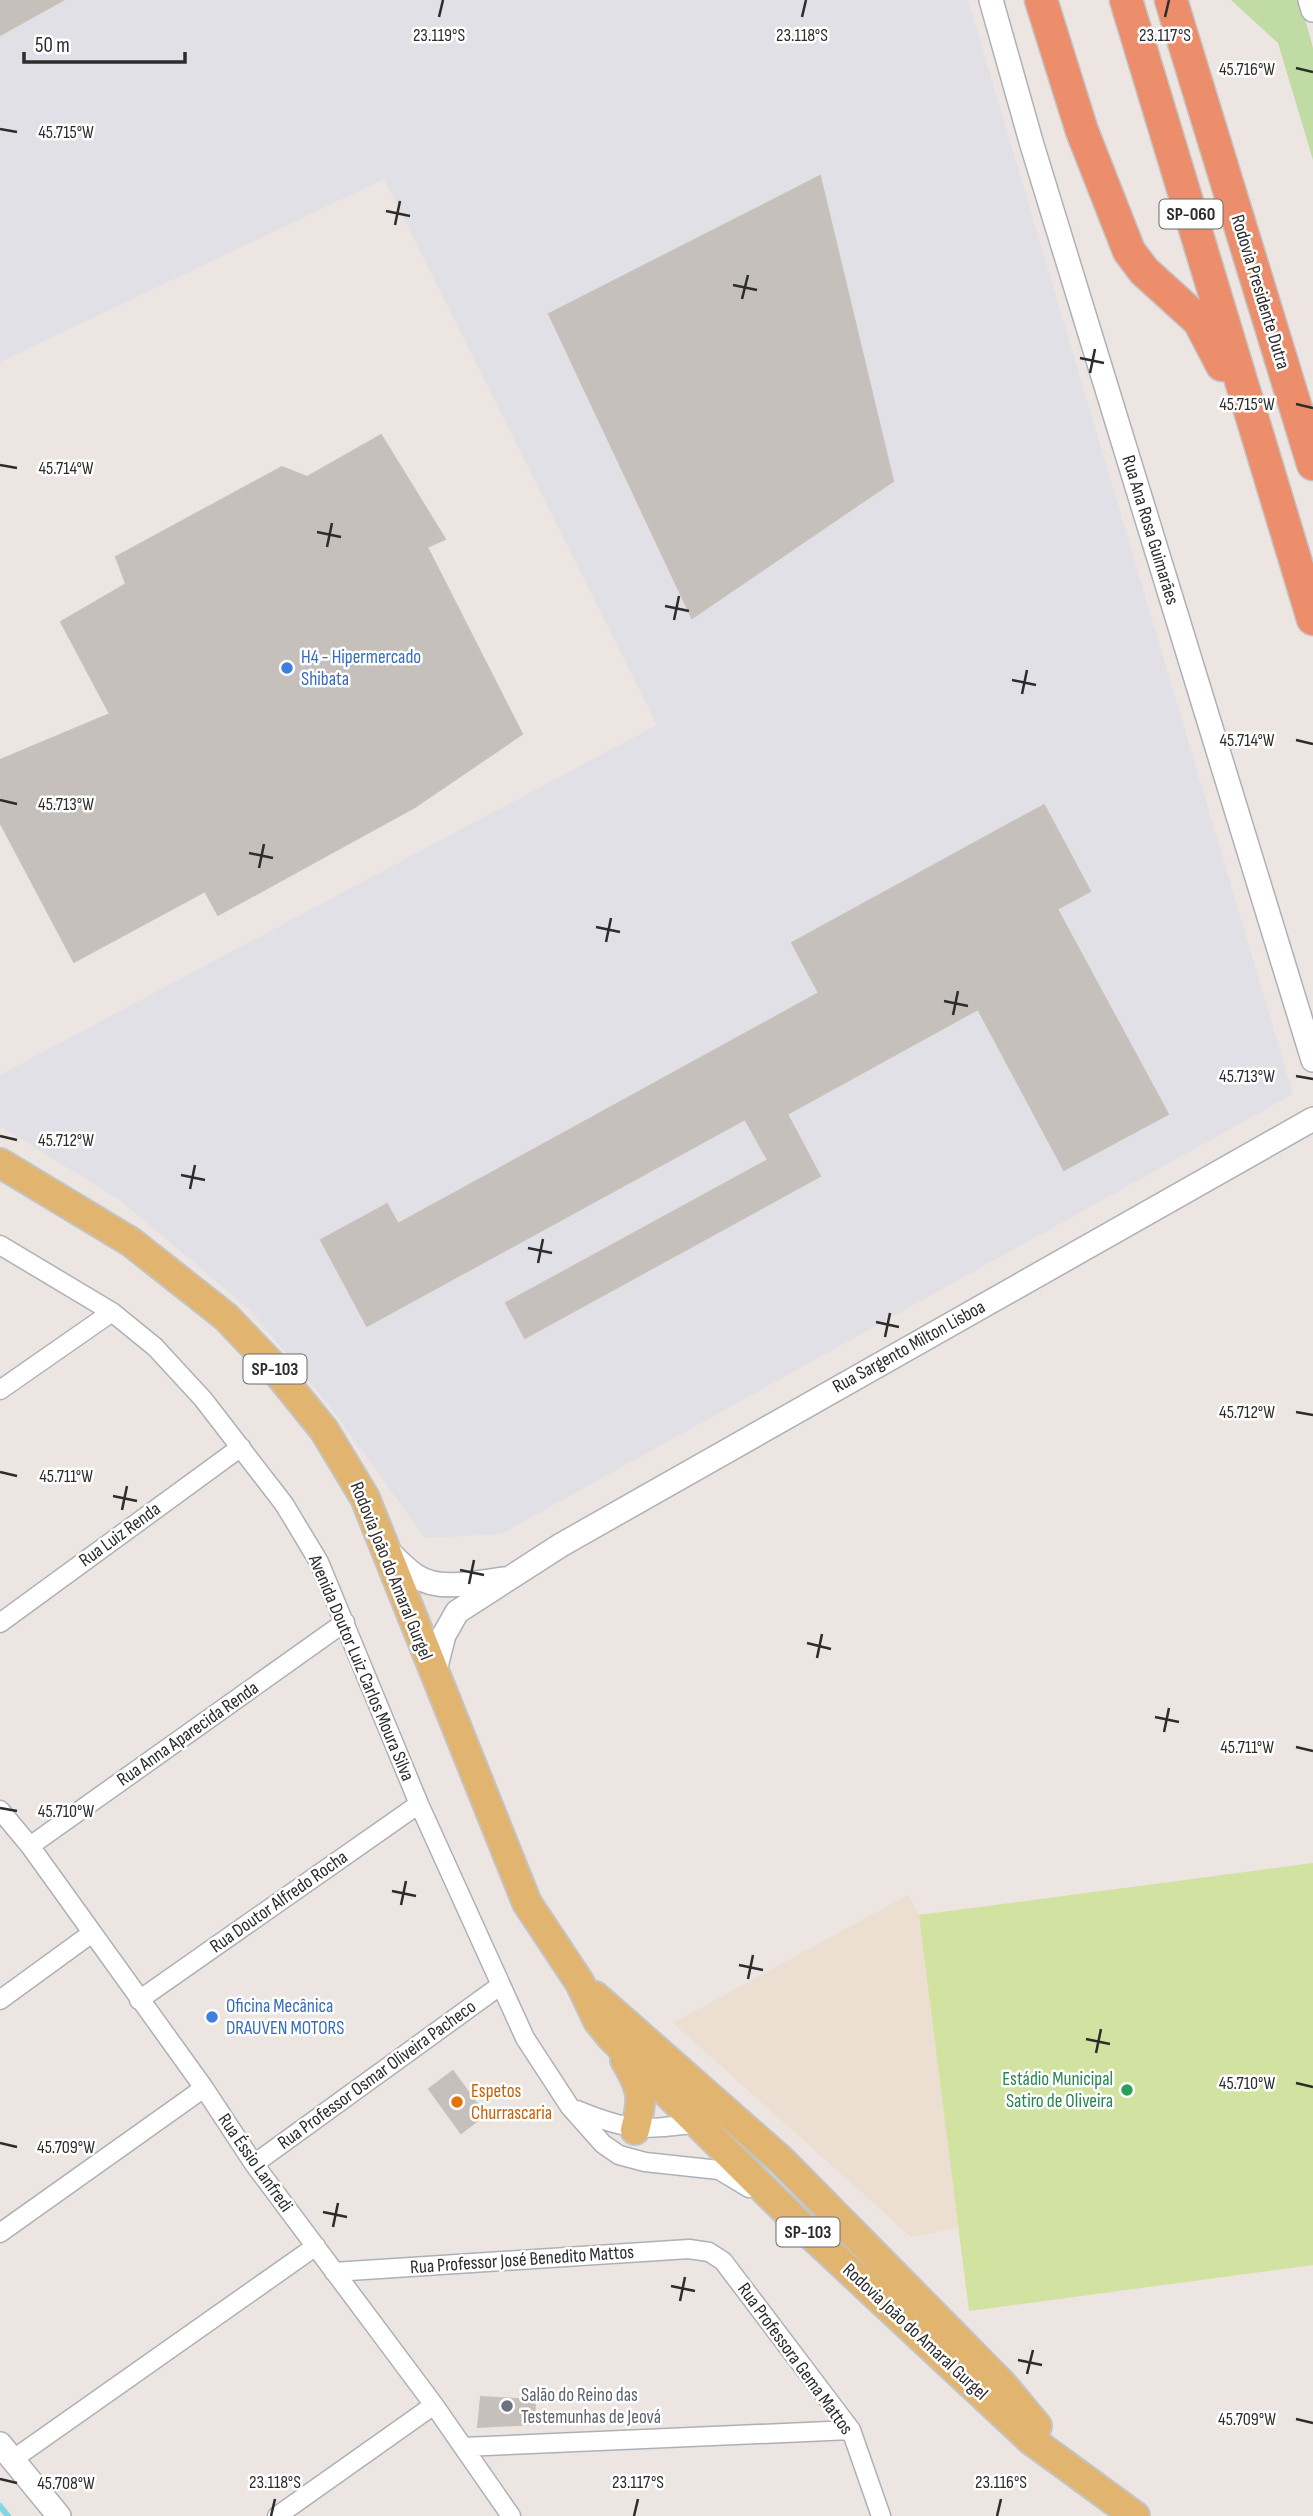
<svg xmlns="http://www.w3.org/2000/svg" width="1313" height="2516" viewBox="0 0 1313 2516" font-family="'Sofia Sans Condensed',sans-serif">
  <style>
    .industrial { fill: #e1e0e6 }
    .education { fill: #ecdfd2 }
    .green { fill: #c0dca4 }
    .pitch { fill: #d1e2a1 }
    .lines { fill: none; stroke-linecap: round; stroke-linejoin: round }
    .stream { stroke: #80d8e2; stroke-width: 6 }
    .building { fill: #c5c0bc; stroke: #c8c1ba; stroke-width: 2 }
    .minor-casing { stroke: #adb1b7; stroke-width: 21 }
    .tertiary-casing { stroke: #adb1b7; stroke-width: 26 }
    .primary-casing { stroke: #c4c4c4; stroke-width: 32 }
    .motorway-casing { stroke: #c4c4c4; stroke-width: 35 }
    .minor { stroke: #fff; stroke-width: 18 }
    .tertiary { stroke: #fff; stroke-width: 23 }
    .primary { stroke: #e1b570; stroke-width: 28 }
    .motorway { stroke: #ec8e6c; stroke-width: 32 }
    .ticks { fill: none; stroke: #2c2c2c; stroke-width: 2.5 }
    .shop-dot { fill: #3f7fe0; stroke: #fff; stroke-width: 2.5 }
    .leisure-dot { fill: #2e9e5b; stroke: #fff; stroke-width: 2.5 }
    .food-dot { fill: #e8710a; stroke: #fff; stroke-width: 2.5 }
    .worship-dot { fill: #6b7280; stroke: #fff; stroke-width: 2.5 }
    .labels { text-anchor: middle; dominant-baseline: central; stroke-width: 5; stroke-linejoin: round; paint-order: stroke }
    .shield { fill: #fff; stroke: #6b6b6b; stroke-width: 2 }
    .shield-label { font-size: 18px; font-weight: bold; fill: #2c2c2c }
    .street-label { font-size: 19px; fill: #2c2c2c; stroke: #fff }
    .shop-label { font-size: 19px; fill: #366cbe; stroke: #fff; text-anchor: start }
    .leisure-label { font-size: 19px; fill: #27864d; stroke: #fff; text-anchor: end }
    .food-label { font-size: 19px; fill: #c56008; stroke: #fff; text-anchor: start }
    .worship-label { font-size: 19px; fill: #5b616d; stroke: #fff; text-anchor: start }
    .ticks-label { font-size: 18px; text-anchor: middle; fill: #2c2c2c; stroke: #fff; stroke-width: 5; stroke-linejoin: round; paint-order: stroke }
  </style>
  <rect width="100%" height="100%" fill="#ece5e1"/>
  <path class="industrial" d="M 0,0 L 968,0 L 1293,1094 L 501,1534 L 425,1538 L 330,1406 L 250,1310 L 120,1200 L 0,1126 L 0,1075 L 657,725 L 384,179 L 0,362 Z"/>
  <path class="education" d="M 908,1895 L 919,1915 L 962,2227 L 911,2237 L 673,2023 Z"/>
  <path class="green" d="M 1231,0 L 1300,0 L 1313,48 L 1313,160 L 1278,43 Z"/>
  <path class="pitch" d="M 1313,1863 L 1313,2265 L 969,2311 L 919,1915 Z"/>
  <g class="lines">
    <path class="stream" d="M 0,2506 L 8,2516"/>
  </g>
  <path class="building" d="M 0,0 L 63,0 L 0,35 Z
    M 820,176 L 893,481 L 692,618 L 549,314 Z
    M 381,435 L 445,539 L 427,547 L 522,734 L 415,807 L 218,915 L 205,891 L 74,962 L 0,822 L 0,760 L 110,714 L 61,622 L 126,584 L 116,557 L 282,467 L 307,477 Z
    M 1044,805 L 1090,891 L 1057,909 L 1168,1114 L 1064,1170 L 978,1009 L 787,1114 L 820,1176 L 525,1338 L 506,1303 L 768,1160 L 745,1119 L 367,1326 L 321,1240 L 387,1204 L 398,1224 L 819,993 L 792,943 Z
    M 453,2071 L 485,2115 L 461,2133 L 429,2089 Z
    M 481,2397 L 535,2400 L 534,2424 L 478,2427 Z"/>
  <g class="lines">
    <defs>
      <path id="minor" d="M 0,1245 L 112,1312 L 155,1347 L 203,1399 L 284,1504 L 319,1562 L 419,1804 L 525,2038 L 570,2107 L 603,2144 L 619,2155 L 645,2162 L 719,2170 L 749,2188
        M 0,1390 L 112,1312
        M 0,1623 L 241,1447
        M 0,1810 L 30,1846 L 204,2088 L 254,2164 L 434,2405 L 511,2516
        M 30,1846 L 345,1622
        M 0,2000 L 92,1933
        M 139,2000 L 419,1804
        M 577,2110 C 630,2132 643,2130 699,2123
        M 254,2164 L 501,1985
        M 0,2233 L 204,2088
        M 334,2272 L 689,2249 L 709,2252 L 723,2261 L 851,2430 L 881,2516
        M 463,2447 L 851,2430
        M 12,2460 L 316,2246
        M 277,2516 L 434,2405"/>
      <path id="tertiary" d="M 991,0 L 1032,145 L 1313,1060
        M 1310,0 L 1313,10
        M 386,1550 C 396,1558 405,1569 416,1576 C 439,1592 478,1582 505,1579
        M 434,1674 L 444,1635 L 457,1612 L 561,1545 L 1313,1119
        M 0,2444 L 59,2516"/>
      <path id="primary" d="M 0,1163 L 131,1242 L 226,1317 L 269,1362 L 324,1430 L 365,1498 L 527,1903 L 580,1983 L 598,2021 L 611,2037 L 791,2216 L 1031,2440 L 1135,2516
        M 595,1996 L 781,2160 L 1002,2384 L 1037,2426
        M 625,2060 C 642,2089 644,2097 635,2130"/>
      <path id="motorway" d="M 1041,0 L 1082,131 L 1129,251 L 1144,271 L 1199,321 L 1222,365
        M 1126,0 L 1313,619
        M 1171,0 L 1313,464"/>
    </defs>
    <use href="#minor" class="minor-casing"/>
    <use href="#tertiary" class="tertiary-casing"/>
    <use href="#primary" class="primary-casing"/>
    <use href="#motorway" class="motorway-casing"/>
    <use href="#minor" class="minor"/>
    <use href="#tertiary" class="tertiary"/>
    <use href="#primary" class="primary"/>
    <use href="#motorway" class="motorway"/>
  </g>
  <path class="ticks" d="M 439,17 L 443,0M 802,17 L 806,0M 1165,17 L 1169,0M 1296,68 L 1313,72M 0,129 L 17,132M 386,211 L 410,216M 395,225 L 400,201M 733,285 L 757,290M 742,299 L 748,275M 1080,358 L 1104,363M 1090,373 L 1095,349M 1296,404 L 1313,408M 0,465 L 17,468M 317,532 L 341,537M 327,547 L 332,523M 665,606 L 689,611M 674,620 L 679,596M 1012,680 L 1036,685M 1022,694 L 1027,670M 1296,740 L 1313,744M 0,800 L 17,804M 249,853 L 273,858M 259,868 L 264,844M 596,927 L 620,932M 606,942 L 611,918M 944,1001 L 968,1006M 953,1015 L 958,991M 1296,1076 L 1313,1079M 0,1136 L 17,1140M 181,1175 L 205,1180M 190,1189 L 195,1165M 528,1248 L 552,1253M 538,1263 L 543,1239M 876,1322 L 899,1327M 885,1337 L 890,1313M 1296,1412 L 1313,1415M 0,1472 L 17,1476M 113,1496 L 137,1501M 122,1510 L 127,1486M 460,1570 L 484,1575M 469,1584 L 474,1560M 807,1643 L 831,1649M 817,1658 L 822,1634M 1155,1717 L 1179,1722M 1164,1732 L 1169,1708M 1296,1747 L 1313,1751M 0,1808 L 17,1811M 392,1891 L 416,1896M 401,1905 L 406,1881M 739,1965 L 763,1970M 748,1979 L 753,1955M 1086,2039 L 1110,2044M 1096,2053 L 1101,2029M 1296,2083 L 1313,2087M 0,2143 L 17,2147M 323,2212 L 347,2217M 333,2227 L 338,2203M 671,2286 L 695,2291M 680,2301 L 685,2277M 1018,2360 L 1042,2365M 1027,2374 L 1033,2350M 1296,2419 L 1313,2423M 0,2479 L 17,2483M 271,2516 L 275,2499M 634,2516 L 638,2499M 997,2516 L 1001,2499"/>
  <g class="shop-dot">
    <circle cx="287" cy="668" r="7"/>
    <circle cx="212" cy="2017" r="7"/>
  </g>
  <circle class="leisure-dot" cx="1127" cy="2090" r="7"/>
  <circle class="food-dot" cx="457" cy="2102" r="7"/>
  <circle class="worship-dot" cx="507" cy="2406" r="7"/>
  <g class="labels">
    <g class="shield">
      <rect x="1159.5" y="199.5" width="63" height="29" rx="5"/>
      <rect x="243.5" y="1354.5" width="63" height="29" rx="5"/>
      <rect x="776.5" y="2217.5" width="63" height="29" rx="5"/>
    </g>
    <g class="shield-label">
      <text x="1191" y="214">SP-060</text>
      <text x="275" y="1369">SP-103</text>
      <text x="808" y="2232">SP-103</text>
    </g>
    <g class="street-label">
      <text transform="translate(1260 292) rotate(73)">Rodovia Presidente Dutra</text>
      <text transform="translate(1150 530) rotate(73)">Rua Ana Rosa Guimarães</text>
      <text transform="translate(909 1347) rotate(-29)">Rua Sargento Milton Lisboa</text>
      <text transform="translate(120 1535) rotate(-36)">Rua Luiz Renda</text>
      <text transform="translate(391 1571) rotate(68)">Rodovia João do Amaral Gurgel</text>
      <text transform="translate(361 1668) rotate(67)">Avenida Doutor Luiz Carlos Moura Silva</text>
      <text transform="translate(188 1734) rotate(-35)">Rua Anna Aparecida Renda</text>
      <text transform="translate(279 1902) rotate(-35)">Rua Doutor Alfredo Rocha</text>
      <text transform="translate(377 2075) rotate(-36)">Rua Professor Osmar Oliveira Pacheco</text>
      <text transform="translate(255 2163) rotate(55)">Rua Éssio Lanfredi</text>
      <text transform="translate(522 2260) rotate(-4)">Rua Professor José Benedito Mattos</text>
      <text transform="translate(915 2332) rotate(43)">Rodovia João do Amaral Gurgel</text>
      <text transform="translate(795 2359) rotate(54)">Rua Professora Gema Mattos</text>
    </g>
    <g class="shop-label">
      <text x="301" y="657">H4 - Hipermercado<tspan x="301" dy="22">Shibata</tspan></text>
      <text x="226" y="2006">Oficina Mecânica<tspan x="226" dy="22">DRAUVEN MOTORS</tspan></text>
    </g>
    <g class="leisure-label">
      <text x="1113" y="2079">Estádio Municipal<tspan x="1113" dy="22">Satiro de Oliveira</tspan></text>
    </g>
    <g class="food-label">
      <text x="471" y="2091">Espetos<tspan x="471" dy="22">Churrascaria</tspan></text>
    </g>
    <g class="worship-label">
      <text x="521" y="2395">Salão do Reino das<tspan x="521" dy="22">Testemunhas de Jeová</tspan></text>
    </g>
  </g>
  <g class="ticks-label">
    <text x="439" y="41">23.119°S</text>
    <text x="802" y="41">23.118°S</text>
    <text x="1165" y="41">23.117°S</text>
    <text x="1247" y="75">45.716°W</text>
    <text x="66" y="138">45.715°W</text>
    <text x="1247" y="410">45.715°W</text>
    <text x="66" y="474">45.714°W</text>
    <text x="1247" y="746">45.714°W</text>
    <text x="66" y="810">45.713°W</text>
    <text x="1247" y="1082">45.713°W</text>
    <text x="66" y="1146">45.712°W</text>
    <text x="1247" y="1418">45.712°W</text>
    <text x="66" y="1482">45.711°W</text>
    <text x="1247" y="1753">45.711°W</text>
    <text x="66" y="1817">45.710°W</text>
    <text x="1247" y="2089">45.710°W</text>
    <text x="66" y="2153">45.709°W</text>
    <text x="1247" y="2425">45.709°W</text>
    <text x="275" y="2488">23.118°S</text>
    <text x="638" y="2488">23.117°S</text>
    <text x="1001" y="2488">23.116°S</text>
    <text x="66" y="2489">45.708°W</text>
  </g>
  <path d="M24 52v10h161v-10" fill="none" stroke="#2c2c2c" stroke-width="3.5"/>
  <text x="35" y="52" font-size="21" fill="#2c2c2c" stroke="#ffffff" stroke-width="5" paint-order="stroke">50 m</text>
</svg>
